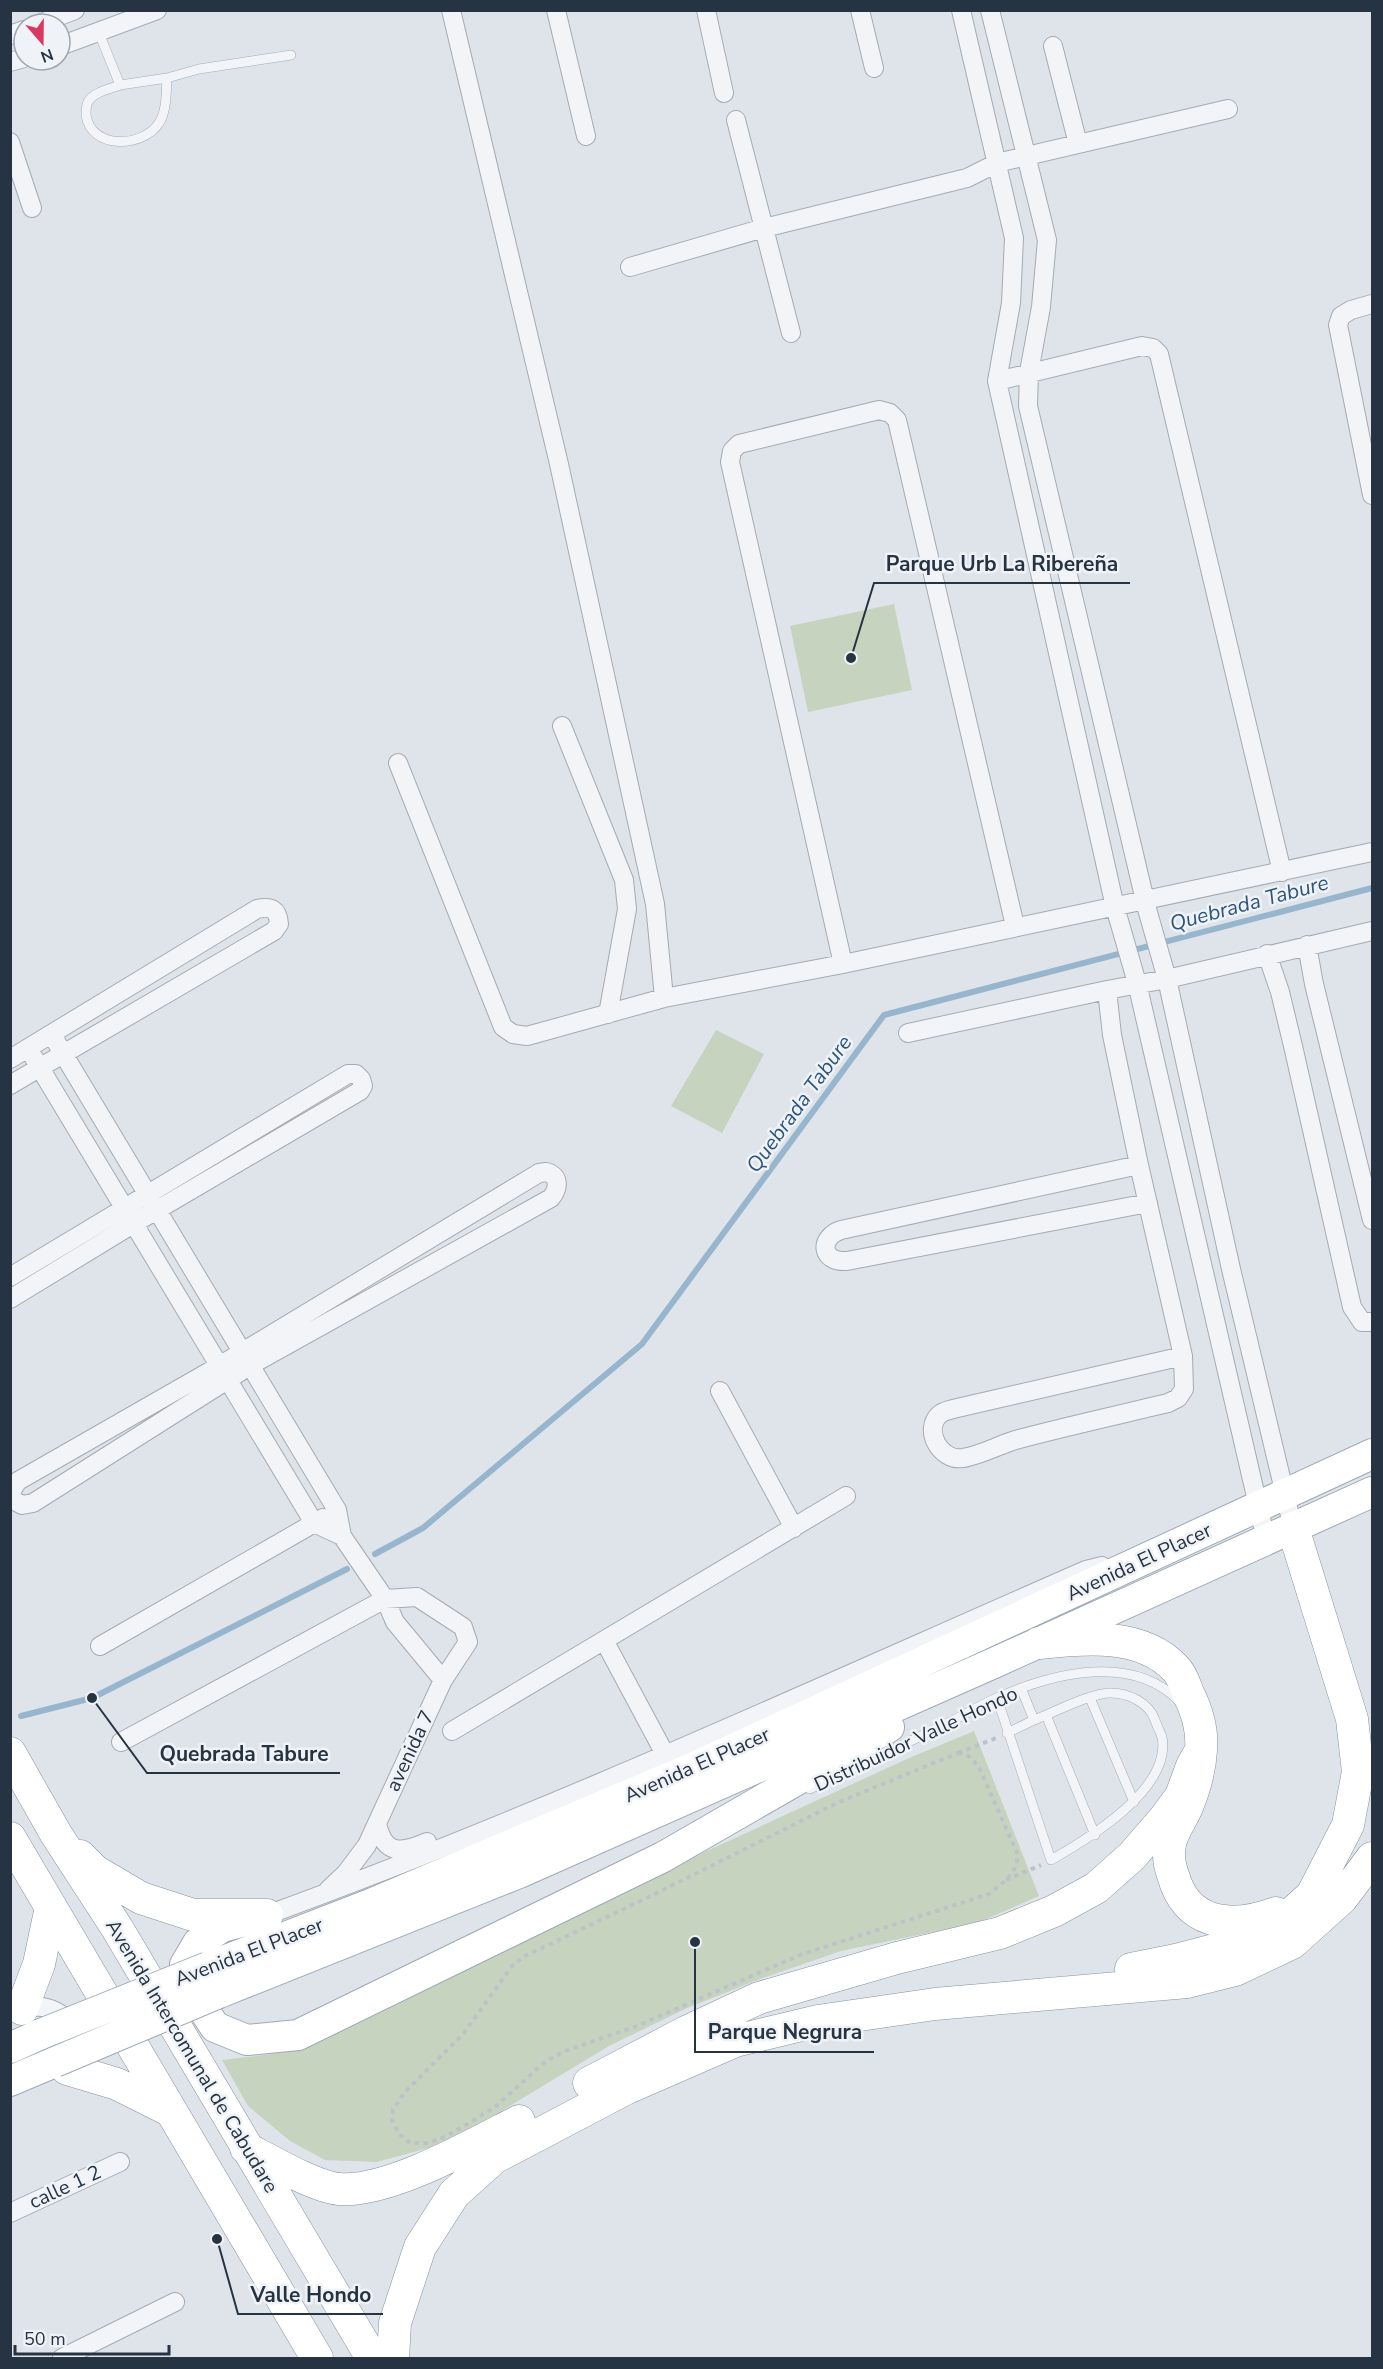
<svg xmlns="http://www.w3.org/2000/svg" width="1383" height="2369" viewBox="0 0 1383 2369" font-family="'Nunito Sans',sans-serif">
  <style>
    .green { fill: #c6d4bf }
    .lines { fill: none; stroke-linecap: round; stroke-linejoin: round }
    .stream { stroke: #97b6cd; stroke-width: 6 }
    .service-casing { stroke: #a4abb4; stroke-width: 10 }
    .minor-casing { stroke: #a4abb4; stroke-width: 20 }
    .primary-casing { stroke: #9da9b6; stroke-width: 32 }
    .trunk-casing { stroke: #8593a2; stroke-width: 33 }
    .path { stroke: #bdc2c8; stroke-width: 4; stroke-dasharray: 4.5 4.5; stroke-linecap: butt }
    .service { stroke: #f2f4f7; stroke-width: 9 }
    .minor { stroke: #f2f4f7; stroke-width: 18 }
    .primary { stroke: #fff; stroke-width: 30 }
    .trunk { stroke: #fff; stroke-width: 32 }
    .primary-bridge-casing { stroke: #9da9b6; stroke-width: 32; stroke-linecap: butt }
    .primary-bridge { stroke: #fff; stroke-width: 30 }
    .labels { text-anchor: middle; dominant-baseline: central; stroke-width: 5; stroke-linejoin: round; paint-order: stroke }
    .street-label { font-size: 20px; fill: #263342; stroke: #eff3f7 }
    .water-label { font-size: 21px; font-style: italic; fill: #2d567a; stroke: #eff3f7 }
    .leader { fill: none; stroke: #263342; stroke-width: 2 }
    .callout-dot { fill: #263342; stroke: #eff3f7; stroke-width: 2 }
    .callout-label { font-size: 21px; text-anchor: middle; font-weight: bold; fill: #263342; stroke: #eff3f7; stroke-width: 5; stroke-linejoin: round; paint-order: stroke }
  </style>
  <rect width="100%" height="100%" fill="#dfe4ea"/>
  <path class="green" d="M 894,604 L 912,690 L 808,712 L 790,626 Z
    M 716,1030 L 764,1054 L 722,1133 L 671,1106 Z
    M 974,1731 L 1039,1896 L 977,1923 L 841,1951 L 760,1979 L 685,2009 L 609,2046 L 450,2142 L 377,2162 L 325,2160 L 290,2141 L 248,2106 L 222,2060 L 272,2054 L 333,2028 L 648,1878 L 909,1758 Z"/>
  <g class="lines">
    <path class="stream" d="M 375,1554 L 423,1528 L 642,1344 L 884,1015 L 1372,888
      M 21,1716 L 92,1698 L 347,1569"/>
    <defs>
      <path id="service" d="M 99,33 L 120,85 C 110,89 93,92 88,102 C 86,105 86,112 86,115 C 91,150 143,148 159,123 C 167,111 166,92 167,78
        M 120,85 L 167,78 L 199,69 L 291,55
        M 997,1698 L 1051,1860 C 1088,1839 1172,1789 1162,1737 C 1160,1732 1157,1726 1155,1720 C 1149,1703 1129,1693 1111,1693 C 1093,1692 1053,1713 1034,1720 L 1021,1688
        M 1090,1698 L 1134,1802
        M 1046,1715 L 1095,1835
        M 1007,1733 L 1034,1720
        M 810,1789 C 854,1768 898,1747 942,1726 C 961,1717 980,1705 999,1697 C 1054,1673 1132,1653 1179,1701"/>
      <path id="minor" d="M 451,10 L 559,464 L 655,904 L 664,998
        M 556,10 L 586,136
        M 706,10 L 724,93
        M 860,10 L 874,68
        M 961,10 L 1014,238 L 1011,303 L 997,381 L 1115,907 L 1137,983 L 1266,1540
        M 990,10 L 1047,240 L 1041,307 L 1029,372 L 1028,406 L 1147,909 L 1167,979 L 1231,1269 L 1293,1528
        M 39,24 L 75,10
        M 10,35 L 24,30
        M 60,46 L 157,10
        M 1053,46 L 1078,144
        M 10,62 L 24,58
        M 736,120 L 791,333
        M 10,142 L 32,208
        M 630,267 L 764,228 L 967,178 L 997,163 L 1228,109
        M 1372,304 L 1351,310 L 1341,316 L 1338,325 L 1372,495
        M 997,381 L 1142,346 L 1153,348 L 1159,354 L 1282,872
        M 562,726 L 624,880 L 627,909 L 608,1014
        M 398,763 L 503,1027 L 513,1034 L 527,1036 L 664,998 L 843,964 L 1372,852
        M 1307,945 L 1314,984 L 1372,1220
        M 1267,954 L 1280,992 L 1293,1046 L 1352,1307 L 1362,1322 L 1372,1322
        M 843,964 L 730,462 L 732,451 L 739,444 L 879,410 L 890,413 L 897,420 L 1015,926
        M 908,1033 L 1107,990
        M 52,1035 L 337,1510 L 342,1536 L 385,1599 L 395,1622 L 443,1680
        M 34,1058 L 314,1523 L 342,1536
        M 10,1059 L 257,909 C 271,906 278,909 279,924 L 274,931 L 10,1085
        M 1139,1165 L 1112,1035 L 1107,990 L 1167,979 L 1372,931
        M 546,1172 C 560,1176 559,1188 551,1198 L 251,1365 L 33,1503 L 22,1505 L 13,1500 C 10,1492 13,1488 18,1481 L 219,1366 L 539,1173 Z
        M 1148,1203 L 847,1261 C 821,1263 818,1238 841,1230 L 1139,1165 L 1183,1356 L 1184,1389 L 1178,1398 L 1168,1403 C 1118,1415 1068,1426 1019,1439 C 1000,1444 982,1455 963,1458 C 941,1462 922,1430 940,1414 C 943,1412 949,1410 953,1409 L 1183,1356
        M 10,1277 L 348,1074 L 356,1074 L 361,1079 L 363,1086 L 360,1091 L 133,1224 L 10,1299
        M 720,1391 L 794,1528
        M 605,1642 L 666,1756
        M 100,1646 L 323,1518
        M 452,1731 L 846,1496
        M 121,1742 L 385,1599 L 417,1597 L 463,1627 L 468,1642 L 443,1680 L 367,1845 L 346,1873 L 328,1890
        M 377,1823 C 384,1856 402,1853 427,1842
        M 267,1915 C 546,1813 814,1689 1086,1570 L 1102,1566
        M 18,2011 C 41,2001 59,2009 75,2027
        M 10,2213 L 120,2162
        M 62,2358 L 175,2302"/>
      <path id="primary" d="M 256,1918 L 222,1927 L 198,1943 L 185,1965 L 192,1992 L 215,2027 L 247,2040 L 298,2035 L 663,1857 L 889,1727
        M 208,1967 L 368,1905 L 692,1768 L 1372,1454
        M 219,1993 L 519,1873 L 996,1662 L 1372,1492
        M 10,2048 L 41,2034
        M 10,2081 L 55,2062"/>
      <path id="trunk" d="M 1039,1643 C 1084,1638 1142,1632 1176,1669 C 1182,1675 1185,1685 1188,1693 C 1197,1711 1203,1729 1201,1750 C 1200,1768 1194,1790 1187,1807 C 1182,1819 1172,1832 1170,1844 C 1167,1859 1171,1870 1176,1884 C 1193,1928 1238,1927 1276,1913
        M 10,1753 L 56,1834 L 117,1928 L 372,2358
        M 10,1838 L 317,2358
        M 80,1856 L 95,1871 L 141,1898 L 193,1915 L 267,1915
        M 1131,1969 L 1176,1960 L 1241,1943 L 1281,1923 L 1312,1895 L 1348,1825 L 1358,1772 L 1352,1719 L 1293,1528
        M 22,2009 L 39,1964 L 51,1907
        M 67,2069 L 117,2084 L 169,2110
        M 589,2083 L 686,2032 L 759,1998 L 897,1958 L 1000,1933 L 1054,1911 L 1096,1888 L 1132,1856 L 1164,1819 L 1181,1796 L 1192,1766 L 1201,1750
        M 246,2148 C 269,2160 315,2187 339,2189 C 389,2193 474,2144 519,2121
        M 393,2358 L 395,2323 L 420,2247 L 454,2194 L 494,2158 L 627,2088 L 735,2041 L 818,2021 L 935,2004 L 1187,1982 L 1235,1970 L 1292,1943 L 1342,1898 L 1372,1858"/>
    </defs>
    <use href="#service" class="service-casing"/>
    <use href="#minor" class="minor-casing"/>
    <use href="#primary" class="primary-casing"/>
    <use href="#trunk" class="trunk-casing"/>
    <path class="path" d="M 958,1753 L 967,1755 L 978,1765 L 1018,1855 C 1017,1873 1003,1883 989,1894 L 800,1955 L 637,2026 L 565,2051 L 546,2061 L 495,2107 L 466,2125 L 445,2137 L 427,2143 L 410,2143 L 399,2134 L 392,2120 L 393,2110 L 404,2093 L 464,2033 L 512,1966 L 525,1956 L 653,1895 L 837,1803 Z
      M 958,1753 L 996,1738
      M 1006,1880 L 1041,1865"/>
    <use href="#service" class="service"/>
    <use href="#minor" class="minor"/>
    <use href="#primary" class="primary"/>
    <use href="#trunk" class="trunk"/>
    <defs>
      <path id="primary-bridge" d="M 41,2034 L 208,1967
        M 55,2062 L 219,1993"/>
    </defs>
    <use href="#primary-bridge" class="primary-bridge-casing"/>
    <use href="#primary-bridge" class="primary-bridge"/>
  </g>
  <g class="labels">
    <g class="street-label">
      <text transform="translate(1139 1562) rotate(-25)">Avenida El Placer</text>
      <text transform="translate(916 1739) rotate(-25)">Distribuidor Valle Hondo</text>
      <text transform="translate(410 1751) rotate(-65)">avenida 7</text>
      <text transform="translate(697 1765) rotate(-24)">Avenida El Placer</text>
      <text transform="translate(249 1952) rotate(-21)">Avenida El Placer</text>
      <text transform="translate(192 2056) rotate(59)">Avenida Intercomunal de Cabudare</text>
      <text transform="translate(65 2187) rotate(-25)">calle 1 2</text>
    </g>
    <g class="water-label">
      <text transform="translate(1249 903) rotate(-15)">Quebrada Tabure</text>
      <text transform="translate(799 1104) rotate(-54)">Quebrada Tabure</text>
    </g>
  </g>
  <path class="leader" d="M851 658L874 583H1130M92 1698L147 1773H340M695 1942L695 2052H874M217 2239L238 2314H383"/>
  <g class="callout-dot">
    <circle cx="851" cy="658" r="6"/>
    <circle cx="92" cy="1698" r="6"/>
    <circle cx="695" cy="1942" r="6"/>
    <circle cx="217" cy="2239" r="6"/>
  </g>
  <g class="callout-label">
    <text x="1002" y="571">Parque Urb La Ribereña</text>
    <text x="244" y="1761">Quebrada Tabure</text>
    <text x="785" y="2039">Parque Negrura</text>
    <text x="311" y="2302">Valle Hondo</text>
  </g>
  <rect width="1383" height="2369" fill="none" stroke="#263342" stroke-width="24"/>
  <g transform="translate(42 42) rotate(160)"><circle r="28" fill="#eff3f7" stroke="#9fa6af" stroke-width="1.5"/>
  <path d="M0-4.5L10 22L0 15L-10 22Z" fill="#da395f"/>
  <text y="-9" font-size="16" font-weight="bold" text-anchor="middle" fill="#263342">N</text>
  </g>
  <path d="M15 2345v9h154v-9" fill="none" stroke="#263342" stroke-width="3"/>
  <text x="24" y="2345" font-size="18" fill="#263342" stroke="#eff3f7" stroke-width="4.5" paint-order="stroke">50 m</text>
</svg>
